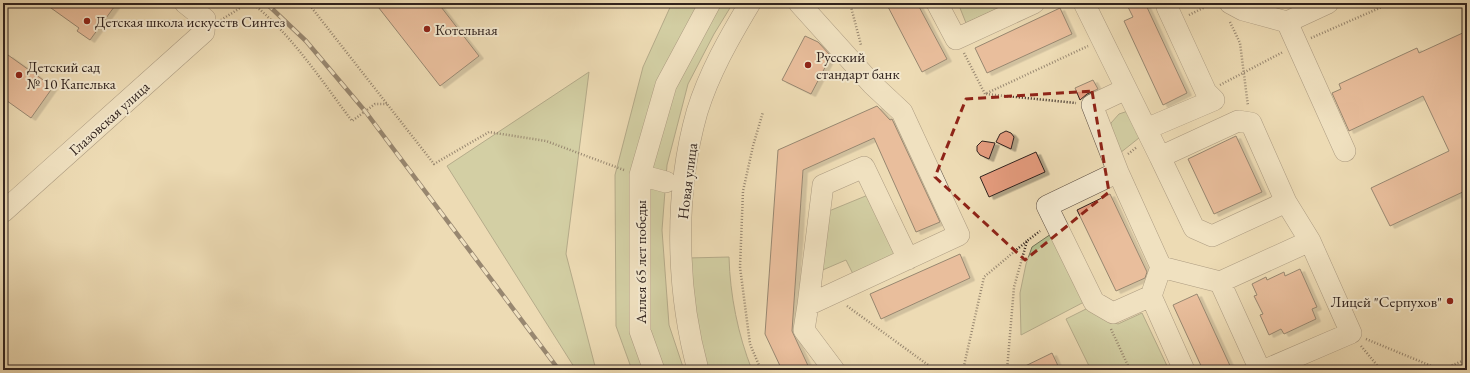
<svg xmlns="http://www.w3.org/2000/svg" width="1470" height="373" viewBox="0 0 1470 373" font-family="'EB Garamond',serif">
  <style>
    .green { fill: #b4c190; stroke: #727257 }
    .building { fill: #e59c7e; stroke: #31231e; filter: url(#shadow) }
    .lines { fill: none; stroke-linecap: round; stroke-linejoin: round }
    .minor-casing { stroke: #605144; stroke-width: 22 }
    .path { stroke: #31231e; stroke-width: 2.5; stroke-dasharray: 1 2; stroke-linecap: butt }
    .minor { stroke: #f3e8ce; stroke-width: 21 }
    .rail-casing { stroke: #31231e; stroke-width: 4.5 }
    .rail { stroke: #f3e8ce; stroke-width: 3; stroke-dasharray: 9; stroke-linecap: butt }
    .marked { fill: none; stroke: #8f2418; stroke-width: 3; stroke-dasharray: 8 5; stroke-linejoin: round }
    .poi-dot { fill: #8f2418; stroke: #f3e8ce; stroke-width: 1.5 }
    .labels { text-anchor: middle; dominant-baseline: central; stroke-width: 4; stroke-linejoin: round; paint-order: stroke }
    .poi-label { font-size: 15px; fill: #31231e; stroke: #f3e8ce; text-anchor: start }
    .street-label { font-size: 15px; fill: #31231e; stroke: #f3e8ce }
  </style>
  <defs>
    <filter id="shadow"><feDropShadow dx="4.5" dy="2.5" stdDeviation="0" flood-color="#0004"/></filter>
  </defs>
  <rect width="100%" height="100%" fill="#eddbb4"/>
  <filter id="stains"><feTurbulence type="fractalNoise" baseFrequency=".005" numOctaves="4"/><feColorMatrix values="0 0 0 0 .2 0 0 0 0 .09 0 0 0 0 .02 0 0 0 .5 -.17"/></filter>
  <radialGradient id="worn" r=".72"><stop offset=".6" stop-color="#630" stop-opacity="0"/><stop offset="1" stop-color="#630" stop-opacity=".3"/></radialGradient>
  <path class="green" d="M 672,3 L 733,3 L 714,34 L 688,84 L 667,165 L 662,230 L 669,325 L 684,370 L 632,370 L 616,326 L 615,175 L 643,67 Z
    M 958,3 L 1010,3 L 966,23 Z
    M 589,72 L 566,254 L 596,370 L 576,370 L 447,166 Z
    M 1128,111 L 1144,134 L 1120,153 L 1111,131 L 1111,123 L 1119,114 Z
    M 868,195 L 899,255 L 854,276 L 846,260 L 818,272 L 829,211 Z
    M 1051,234 L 1084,302 L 1021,335 L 1020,293 L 1026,264 L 1032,247 Z
    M 729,257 C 730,295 738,335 752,370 L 706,370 L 694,332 L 688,258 Z
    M 1088,308 L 1102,318 L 1118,324 L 1142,313 L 1169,370 L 1091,370 L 1066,319 Z"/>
  <path class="building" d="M 44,3 L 117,3 L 90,40 L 77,31 L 79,28 Z
    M 375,3 L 438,3 L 479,56 L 440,86 Z
    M 886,3 L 917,3 L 947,59 L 922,72 Z
    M 1126,3 L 1145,3 L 1187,93 L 1163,105 L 1124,21 L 1133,17 Z
    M 1060,8 L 1072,34 L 987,73 L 975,48 Z
    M 1467,31 L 1467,190 L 1390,226 L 1371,188 L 1449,151 L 1423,96 L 1349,131 L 1332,93 L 1341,89 L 1339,84 L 1417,48 L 1419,53 Z
    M 805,36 L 818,42 L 831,56 L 811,94 L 782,80 Z
    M 8,55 L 53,87 L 31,118 L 3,98 L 3,62 Z
    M 1093,80 L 1098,89 L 1087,94 L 1080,100 L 1075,88 Z
    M 877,106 L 890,120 L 892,119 L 940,222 L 916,232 L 874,138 L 803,170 L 792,331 L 810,370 L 782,370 L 765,334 L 778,150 Z
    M 1006,131 L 1011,133 L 1014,137 L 1011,149 L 996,142 L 1000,134 Z
    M 1236,136 L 1262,192 L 1214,214 L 1188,159 Z
    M 982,141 L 995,143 L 989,159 L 980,155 L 977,151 L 977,146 Z
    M 1036,152 L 1045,172 L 989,197 L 980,177 Z
    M 1110,194 L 1147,272 L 1145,278 L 1116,291 L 1077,210 Z
    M 960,254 L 970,278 L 881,319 L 870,294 Z
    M 1300,269 L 1317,307 L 1312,309 L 1316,319 L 1284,334 L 1281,329 L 1269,335 L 1260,315 L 1263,314 L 1254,296 L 1257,295 L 1252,284 L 1266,277 L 1267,280 L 1284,272 L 1285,276 Z
    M 1197,294 L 1232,370 L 1203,370 L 1173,305 Z
    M 1052,353 L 1060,370 L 1017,370 Z"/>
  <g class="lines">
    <defs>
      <path id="minor" d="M 799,3 L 872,84 L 902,112 L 959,235 L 808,305 L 804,330 L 834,370
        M 937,3 L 956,39 L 1034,3
        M 1084,3 L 1160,157 L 1238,121 L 1251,123 L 1286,202 L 1310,241 L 1351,333 L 1265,370
        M 1230,3 L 1243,10 L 1287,22 L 1345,151
        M 1287,22 L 1328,3
        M 1126,89 L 1092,105 L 1118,172 L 1161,267 L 1220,282
        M 1146,129 L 1214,100 L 1206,92 L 1167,7 L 1168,3
        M 1160,157 L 1194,228 L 1212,236 L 1286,202
        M 1118,172 L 1047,206 L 1094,302 L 1113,313 L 1151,296 L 1161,267
        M 640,175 L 666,85 L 710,3
        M 3,212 L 204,32 L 205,19 L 185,3
        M 1151,296 L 1184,370
        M 808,305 L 823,185 L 864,167 L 908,259
        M 654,370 L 640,331 L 640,175 L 666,182
        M 698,370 C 676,289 674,193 697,112 C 709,73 729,38 750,3
        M 1260,370 L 1220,282 L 1310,241"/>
    </defs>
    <use href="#minor" class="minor-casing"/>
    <path class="path" d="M 252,3 C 293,36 321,80 352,121 L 375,104 L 387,104
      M 308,3 L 434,164 L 489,132 L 546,141 L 624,170
      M 850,3 L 861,45
      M 1189,15 L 1213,3
      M 221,20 L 248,3
      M 1230,22 L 1240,43 L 1248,106
      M 1311,38 L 1391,3
      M 964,53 L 985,94 L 1088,46
      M 1220,85 L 1283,52
      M 986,94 L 1076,103
      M 1128,154 L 1137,147
      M 847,306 L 935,370
      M 1111,329 L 1130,370
      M 1366,339 L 1441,370 L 1467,359
      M 1361,346 L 1381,370
      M 761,370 L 750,344 L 740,267 L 743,191 L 753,146 L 763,112
      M 963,370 L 984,277 L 1027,241
      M 1007,370 L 1014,287 L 1027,241 L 1040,231"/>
    <use href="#minor" class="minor"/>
    <defs>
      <path id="rail" d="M 266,3 L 306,41 L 365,111 L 559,370"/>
    </defs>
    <use href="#rail" class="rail-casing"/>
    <use href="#rail" class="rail"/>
  </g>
  <path d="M0 0H1470V373H0ZM 1092,91 L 1109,192 L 1025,260 L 935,177 L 966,99 Z" fill="#eddbb4" fill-opacity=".55" fill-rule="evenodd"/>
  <path class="marked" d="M 1092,91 L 1109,192 L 1025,260 L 935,177 L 966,99 Z"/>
  <g class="poi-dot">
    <circle cx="87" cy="21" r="4"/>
    <circle cx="427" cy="29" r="4"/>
    <circle cx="808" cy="65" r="4"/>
    <circle cx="19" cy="75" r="4"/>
    <circle cx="1450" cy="301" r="4"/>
  </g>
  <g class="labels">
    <g class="poi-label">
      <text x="95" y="21">Детская школа искусств Синтез</text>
      <text x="435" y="29">Котельная</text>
      <text x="816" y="56">Русский<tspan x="816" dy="17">стандарт банк</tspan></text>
      <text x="27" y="66">Детский сад<tspan x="27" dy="17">№ 10 Капелька</tspan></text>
      <text x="1442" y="301" text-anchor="end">Лицей "Серпухов"</text>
    </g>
    <g class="street-label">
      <text transform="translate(109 118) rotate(-42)">Глазовская улица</text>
      <text transform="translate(687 181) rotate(-83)">Новая улица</text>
      <text transform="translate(640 262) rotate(-90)">Аллея 65 лет победы</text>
    </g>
  </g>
  <rect width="1470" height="373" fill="none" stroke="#eddbb4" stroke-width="16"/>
  <rect x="4" y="4" width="1462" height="365" fill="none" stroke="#31231e" stroke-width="2"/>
  <rect x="8" y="8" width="1454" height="357" fill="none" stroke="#31231e"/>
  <rect width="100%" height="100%" filter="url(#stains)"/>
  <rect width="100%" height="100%" fill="url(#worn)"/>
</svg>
